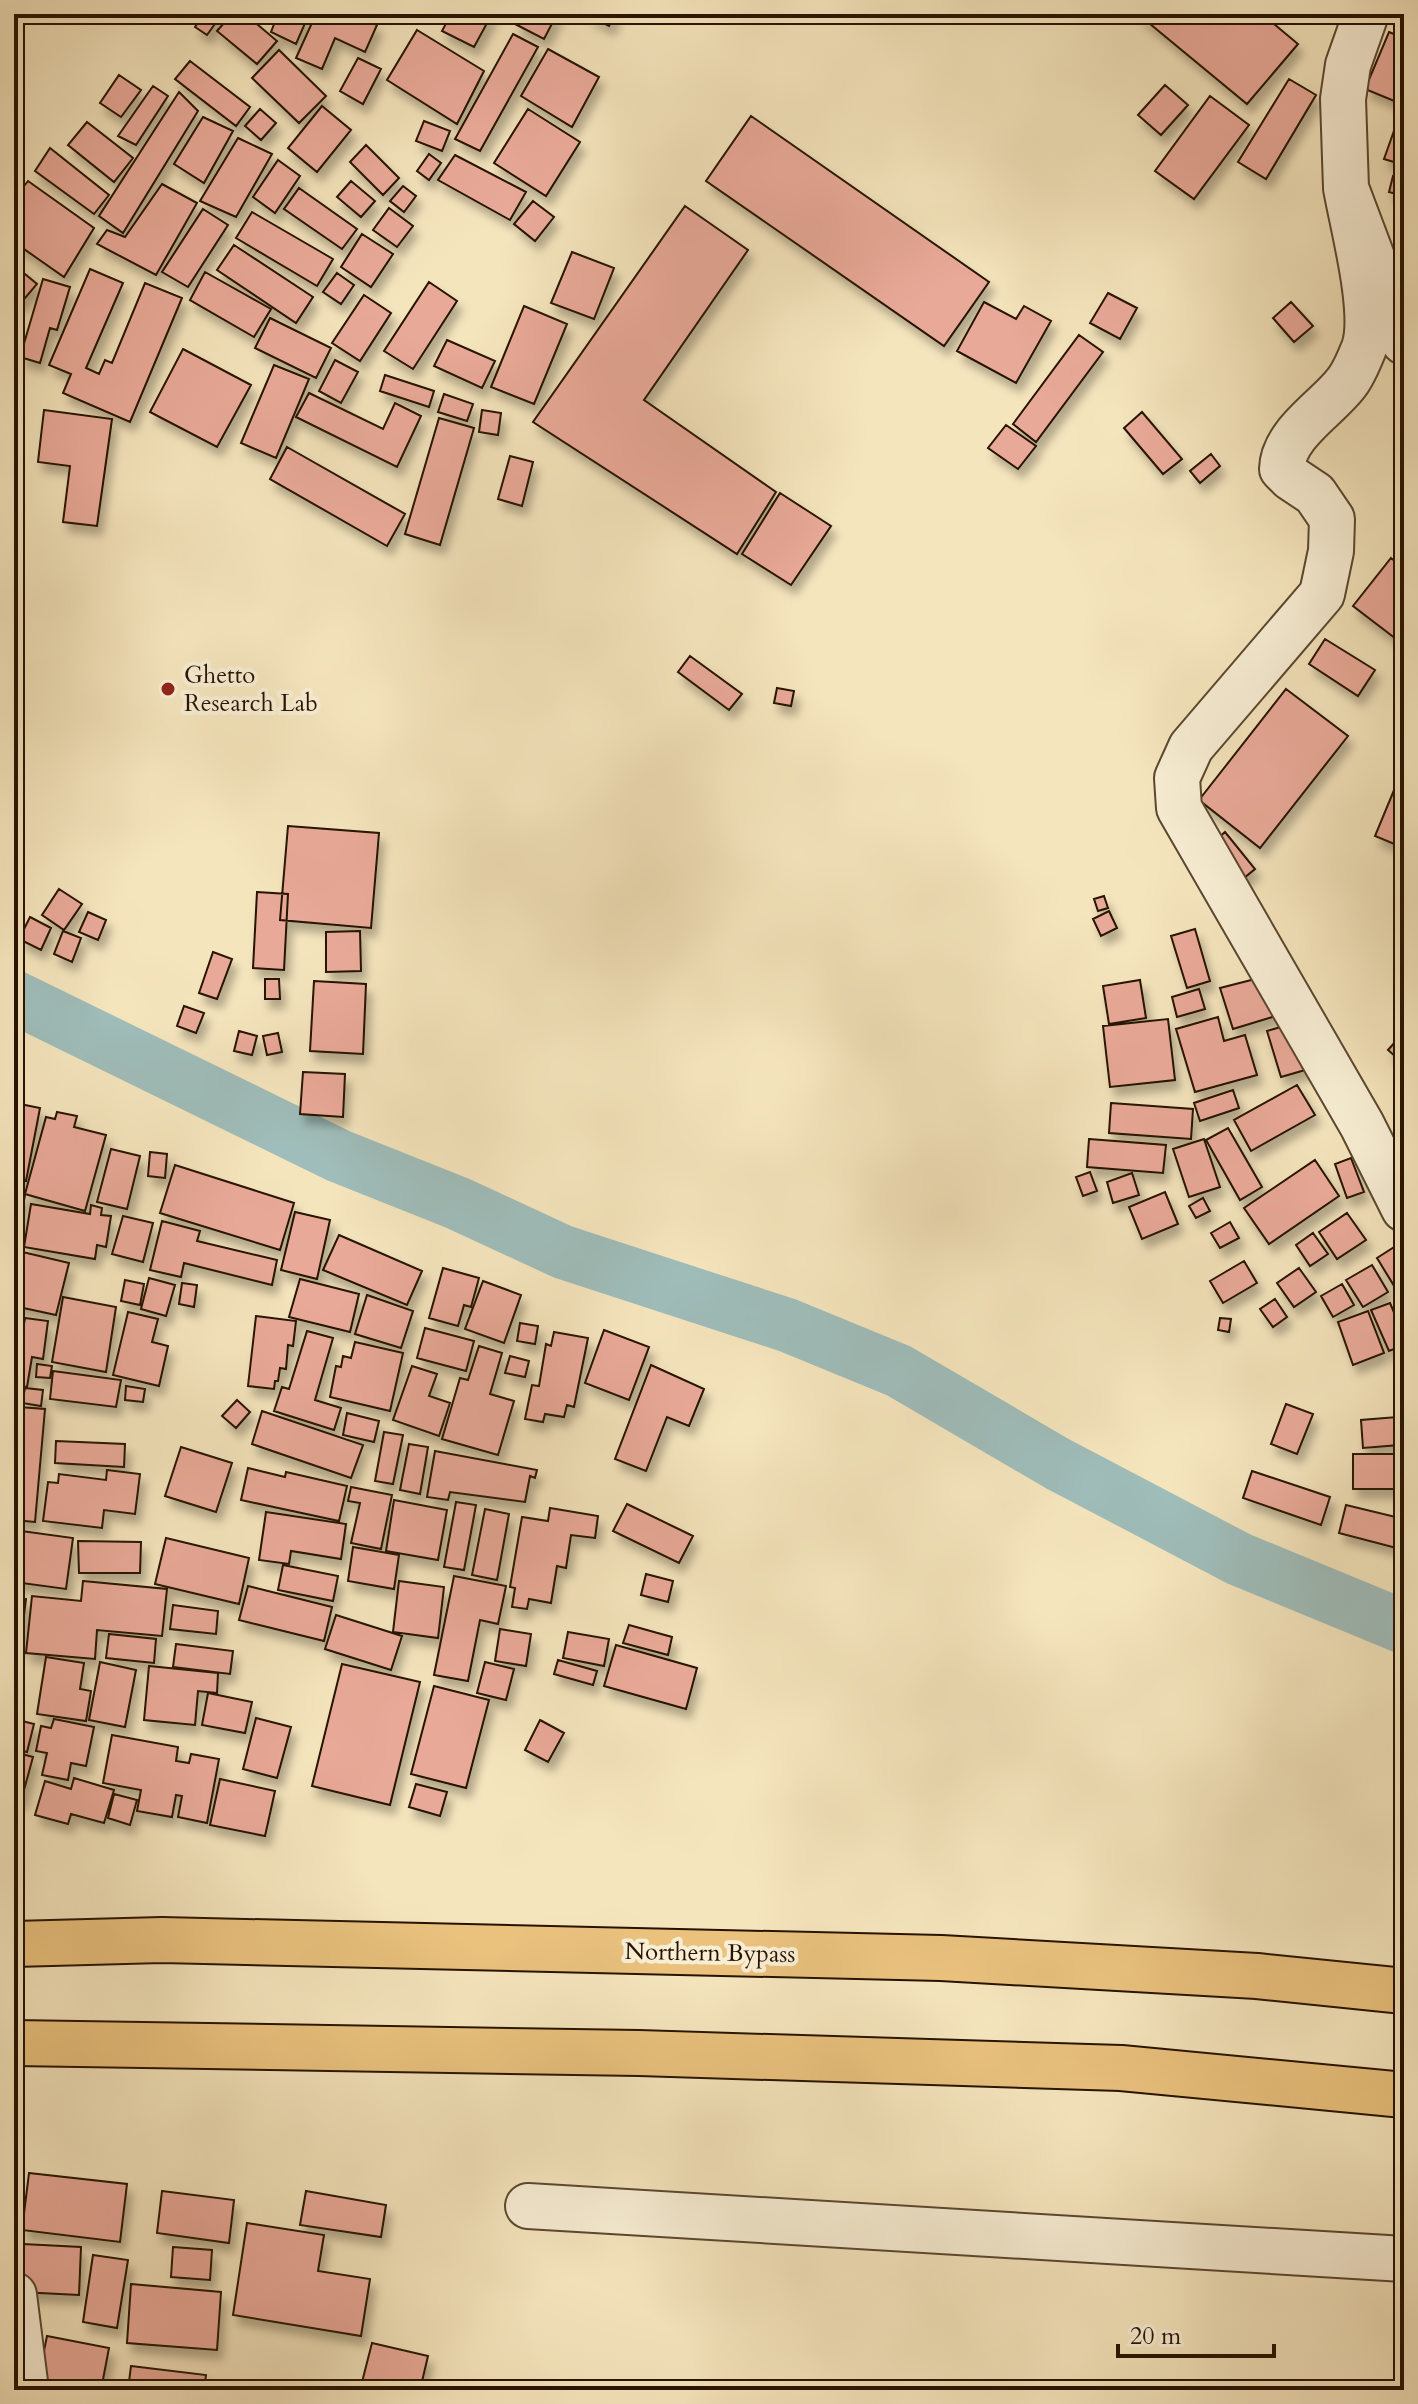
<svg xmlns="http://www.w3.org/2000/svg" width="1418" height="2404" viewBox="0 0 1418 2404" font-family="Cardo,serif">
  <style>
    .lines { fill: none; stroke-linecap: round; stroke-linejoin: round }
    .canal { stroke: #9fbdba; stroke-width: 54 }
    .building { fill: #e9a998; stroke: #271200; stroke-width: 2; filter: url(#shadow) }
    .minor-casing { stroke: #5a472f; stroke-width: 48 }
    .highway-casing { stroke: #271200; stroke-width: 48 }
    .minor { stroke: #f8eed4; stroke-width: 44 }
    .highway { stroke: #eac27e; stroke-width: 44 }
    .poi-dot { fill: #8f2418; stroke: #f8eed4; stroke-width: 3 }
    .labels { text-anchor: middle; dominant-baseline: central; stroke-width: 8; stroke-linejoin: round; paint-order: stroke }
    .poi-label { font-size: 24px; fill: #271200; stroke: #f8eed4; text-anchor: start }
    .street-label { font-size: 24px; fill: #271200; stroke: #f8eed4 }
  </style>
  <defs>
    <filter id="shadow"><feDropShadow dx="5" dy="9" stdDeviation="4" flood-color="#0004"/></filter>
  </defs>
  <rect width="100%" height="100%" fill="#f5e5bd"/>
  <filter id="stains"><feTurbulence type="fractalNoise" baseFrequency=".0025" numOctaves="4"/><feColorMatrix values="0 0 0 0 .2 0 0 0 0 .09 0 0 0 0 .02 0 0 0 .5 -.17"/></filter>
  <radialGradient id="worn" r=".72"><stop offset=".6" stop-color="#630" stop-opacity="0"/><stop offset="1" stop-color="#630" stop-opacity=".3"/></radialGradient>
  <g class="lines">
    <path class="canal" d="M 14,997 L 339,1156 L 457,1203 L 563,1252 L 787,1325 L 899,1371 L 1058,1464 L 1239,1559 L 1404,1627"/>
  </g>
  <path class="building" d="M 204,14 L 222,14 L 207,35 L 195,27 Z
    M 232,14 L 245,14 L 277,41 L 257,64 L 217,31 Z
    M 278,14 L 309,14 L 296,44 L 271,32 Z
    M 316,14 L 351,14 L 377,25 L 365,52 L 335,38 L 322,69 L 296,58 Z
    M 451,14 L 492,14 L 474,47 L 442,31 Z
    M 521,14 L 557,14 L 544,39 L 515,24 Z
    M 586,14 L 616,14 L 609,26 Z
    M 1138,14 L 1262,14 L 1298,44 L 1247,104 Z
    M 417,30 L 484,71 L 457,124 L 387,80 Z
    M 1389,32 L 1404,38 L 1404,105 L 1365,89 Z
    M 513,34 L 538,47 L 480,151 L 455,139 Z
    M 548,49 L 599,77 L 572,127 L 521,96 Z
    M 279,50 L 326,96 L 299,123 L 252,78 Z
    M 358,58 L 381,69 L 363,104 L 340,91 Z
    M 190,61 L 250,107 L 236,126 L 175,79 Z
    M 119,75 L 141,90 L 121,117 L 100,103 Z
    M 1289,79 L 1316,95 L 1266,179 L 1238,162 Z
    M 1165,85 L 1188,105 L 1161,135 L 1138,115 Z
    M 153,86 L 168,96 L 136,145 L 118,136 Z
    M 179,92 L 198,111 L 123,233 L 99,216 Z
    M 1210,96 L 1249,125 L 1194,199 L 1155,171 Z
    M 322,106 L 351,130 L 317,172 L 288,148 Z
    M 260,109 L 276,123 L 261,140 L 245,126 Z
    M 528,109 L 580,142 L 546,196 L 494,163 Z
    M 1401,111 L 1404,112 L 1404,165 L 1384,159 Z
    M 751,116 L 989,282 L 944,346 L 706,181 Z
    M 203,117 L 233,131 L 204,183 L 174,164 Z
    M 424,121 L 450,131 L 442,151 L 416,141 Z
    M 87,122 L 133,158 L 114,182 L 68,145 Z
    M 238,138 L 272,154 L 236,217 L 200,201 Z
    M 366,145 L 399,178 L 383,195 L 350,162 Z
    M 50,148 L 109,195 L 94,214 L 35,171 Z
    M 429,154 L 441,163 L 429,180 L 417,171 Z
    M 455,155 L 526,192 L 510,220 L 438,180 Z
    M 278,160 L 300,176 L 275,213 L 253,197 Z
    M 1393,176 L 1404,179 L 1404,196 L 1389,192 Z
    M 28,181 L 94,228 L 64,277 L 14,242 L 14,199 Z
    M 351,181 L 375,201 L 361,217 L 337,197 Z
    M 162,184 L 197,203 L 156,275 L 97,244 L 107,230 L 125,237 Z
    M 403,186 L 416,196 L 404,212 L 390,201 Z
    M 299,188 L 357,229 L 342,249 L 284,209 Z
    M 533,201 L 554,217 L 535,241 L 514,224 Z
    M 685,206 L 748,250 L 644,400 L 776,492 L 737,554 L 533,422 Z
    M 389,208 L 413,226 L 397,247 L 373,230 Z
    M 203,209 L 228,225 L 188,287 L 162,272 Z
    M 252,212 L 333,259 L 317,286 L 236,238 Z
    M 362,234 L 393,254 L 371,287 L 341,267 Z
    M 234,245 L 313,297 L 296,323 L 217,270 Z
    M 572,252 L 614,268 L 594,319 L 551,303 Z
    M 14,265 L 37,284 L 20,304 L 14,300 Z
    M 90,269 L 123,283 L 86,368 L 99,374 L 105,360 L 112,363 L 145,283 L 182,298 L 130,422 L 63,393 L 71,374 L 49,365 Z
    M 205,272 L 271,309 L 254,337 L 190,300 Z
    M 337,273 L 354,285 L 341,304 L 323,292 Z
    M 43,279 L 70,287 L 57,330 L 50,328 L 40,363 L 20,357 Z
    M 429,282 L 457,301 L 413,369 L 384,351 Z
    M 1108,293 L 1137,308 L 1120,339 L 1090,323 Z
    M 364,295 L 391,313 L 360,361 L 332,343 Z
    M 984,302 L 1016,319 L 1024,306 L 1051,321 L 1016,383 L 957,351 Z
    M 1291,302 L 1313,326 L 1294,342 L 1273,318 Z
    M 524,306 L 567,324 L 534,404 L 491,387 Z
    M 270,318 L 331,348 L 316,378 L 255,348 Z
    M 1079,335 L 1103,352 L 1036,442 L 1013,424 Z
    M 447,340 L 495,361 L 482,388 L 434,366 Z
    M 183,349 L 251,385 L 217,447 L 150,412 Z
    M 335,360 L 358,372 L 341,403 L 319,391 Z
    M 274,365 L 309,379 L 276,458 L 241,443 Z
    M 385,375 L 434,391 L 429,407 L 380,391 Z
    M 309,393 L 383,429 L 395,403 L 421,416 L 397,467 L 296,417 Z
    M 444,394 L 473,404 L 467,421 L 438,412 Z
    M 44,410 L 112,419 L 97,526 L 63,522 L 70,466 L 38,462 Z
    M 482,410 L 501,413 L 498,435 L 479,432 Z
    M 1142,412 L 1182,459 L 1163,474 L 1124,428 Z
    M 439,418 L 474,428 L 440,545 L 405,534 Z
    M 1006,425 L 1036,446 L 1018,469 L 988,448 Z
    M 287,447 L 405,514 L 387,546 L 270,479 Z
    M 1211,454 L 1220,466 L 1200,483 L 1190,471 Z
    M 510,456 L 533,462 L 522,506 L 498,499 Z
    M 780,493 L 831,526 L 791,585 L 742,554 Z
    M 1391,558 L 1404,569 L 1404,645 L 1353,606 Z
    M 1325,639 L 1375,670 L 1358,696 L 1309,664 Z
    M 690,656 L 742,694 L 729,710 L 678,672 Z
    M 777,688 L 794,691 L 791,706 L 774,703 Z
    M 1286,689 L 1348,736 L 1260,848 L 1199,800 Z
    M 1404,766 L 1404,848 L 1375,836 Z
    M 288,826 L 379,833 L 371,928 L 280,920 Z
    M 1225,832 L 1255,869 L 1239,882 L 1209,846 Z
    M 59,889 L 82,904 L 64,930 L 42,915 Z
    M 257,892 L 288,894 L 284,970 L 253,968 Z
    M 1104,896 L 1108,908 L 1098,911 L 1094,899 Z
    M 1109,911 L 1117,928 L 1101,936 L 1093,919 Z
    M 88,912 L 106,920 L 98,940 L 79,932 Z
    M 30,917 L 51,928 L 41,950 L 19,939 Z
    M 1195,929 L 1210,981 L 1187,988 L 1171,936 Z
    M 63,931 L 81,938 L 72,962 L 54,954 Z
    M 360,931 L 361,971 L 326,972 L 326,932 Z
    M 213,952 L 232,959 L 217,999 L 199,993 Z
    M 1267,976 L 1279,1015 L 1233,1029 L 1220,988 Z
    M 265,979 L 279,979 L 280,999 L 265,999 Z
    M 1140,980 L 1146,1018 L 1109,1024 L 1103,986 Z
    M 314,981 L 366,984 L 363,1054 L 310,1051 Z
    M 1199,989 L 1205,1009 L 1177,1017 L 1172,997 Z
    M 184,1006 L 204,1013 L 196,1033 L 177,1026 Z
    M 1218,1017 L 1224,1041 L 1245,1035 L 1257,1075 L 1195,1092 L 1176,1029 Z
    M 1168,1019 L 1175,1080 L 1110,1087 L 1103,1026 Z
    M 1298,1022 L 1312,1068 L 1281,1077 L 1267,1031 Z
    M 239,1031 L 257,1036 L 252,1055 L 234,1051 Z
    M 1404,1032 L 1404,1064 L 1388,1050 Z
    M 278,1033 L 282,1052 L 267,1055 L 263,1036 Z
    M 303,1072 L 345,1074 L 343,1117 L 300,1114 Z
    M 1297,1085 L 1315,1115 L 1251,1151 L 1234,1120 Z
    M 1233,1090 L 1239,1108 L 1200,1121 L 1194,1103 Z
    M 15,1103 L 40,1108 L 26,1181 L 14,1179 Z
    M 1111,1103 L 1193,1109 L 1191,1139 L 1109,1133 Z
    M 57,1112 L 77,1116 L 74,1127 L 106,1135 L 85,1211 L 25,1194 L 46,1117 L 55,1119 Z
    M 1228,1128 L 1262,1187 L 1240,1200 L 1206,1140 Z
    M 1089,1139 L 1166,1145 L 1163,1173 L 1087,1167 Z
    M 1204,1139 L 1220,1187 L 1189,1197 L 1173,1149 Z
    M 111,1149 L 140,1156 L 127,1209 L 97,1202 Z
    M 150,1152 L 167,1154 L 165,1178 L 148,1176 Z
    M 1351,1158 L 1364,1192 L 1347,1198 L 1335,1164 Z
    M 1315,1160 L 1339,1196 L 1269,1244 L 1244,1208 Z
    M 175,1165 L 294,1203 L 280,1250 L 160,1213 Z
    M 1090,1172 L 1097,1191 L 1083,1196 L 1076,1177 Z
    M 1132,1173 L 1139,1195 L 1113,1203 L 1107,1182 Z
    M 1165,1192 L 1178,1224 L 1142,1239 L 1129,1207 Z
    M 14,1193 L 25,1195 L 17,1240 L 14,1240 Z
    M 1203,1198 L 1210,1211 L 1196,1218 L 1189,1206 Z
    M 31,1204 L 90,1214 L 91,1205 L 102,1208 L 101,1215 L 111,1216 L 106,1247 L 97,1245 L 95,1259 L 24,1247 Z
    M 295,1212 L 330,1220 L 317,1279 L 281,1270 Z
    M 1347,1213 L 1366,1240 L 1337,1259 L 1319,1232 Z
    M 123,1216 L 153,1223 L 143,1262 L 112,1254 Z
    M 162,1221 L 200,1231 L 197,1241 L 277,1260 L 272,1285 L 184,1263 L 181,1277 L 150,1270 Z
    M 1230,1222 L 1239,1238 L 1220,1248 L 1211,1233 Z
    M 1313,1233 L 1328,1254 L 1310,1266 L 1296,1245 Z
    M 339,1235 L 422,1271 L 407,1305 L 323,1270 Z
    M 1402,1242 L 1404,1284 L 1396,1289 L 1377,1258 Z
    M 14,1250 L 69,1263 L 56,1315 L 14,1306 Z
    M 1244,1261 L 1257,1283 L 1223,1303 L 1210,1281 Z
    M 1372,1265 L 1388,1292 L 1363,1307 L 1346,1280 Z
    M 443,1268 L 479,1278 L 471,1307 L 464,1305 L 458,1326 L 429,1318 Z
    M 1299,1268 L 1316,1292 L 1294,1307 L 1277,1283 Z
    M 149,1278 L 175,1285 L 166,1316 L 141,1309 Z
    M 300,1279 L 359,1294 L 350,1332 L 289,1317 Z
    M 125,1280 L 144,1284 L 140,1305 L 121,1301 Z
    M 483,1281 L 521,1295 L 504,1343 L 465,1329 Z
    M 182,1283 L 197,1285 L 194,1307 L 179,1304 Z
    M 1342,1284 L 1354,1305 L 1333,1317 L 1321,1296 Z
    M 367,1295 L 413,1311 L 401,1348 L 355,1334 Z
    M 63,1297 L 116,1307 L 106,1372 L 52,1362 Z
    M 1275,1299 L 1287,1317 L 1273,1327 L 1260,1309 Z
    M 1390,1303 L 1404,1336 L 1404,1345 L 1389,1351 L 1371,1310 Z
    M 1368,1311 L 1384,1353 L 1353,1365 L 1338,1322 Z
    M 128,1312 L 158,1319 L 152,1342 L 168,1346 L 159,1386 L 113,1375 Z
    M 256,1316 L 296,1321 L 293,1346 L 288,1345 L 286,1369 L 280,1368 L 278,1381 L 275,1381 L 274,1389 L 248,1386 Z
    M 25,1318 L 48,1321 L 43,1359 L 32,1357 L 27,1387 L 14,1385 L 14,1352 L 19,1353 Z
    M 1220,1318 L 1231,1319 L 1229,1332 L 1218,1330 Z
    M 520,1323 L 538,1326 L 535,1344 L 517,1341 Z
    M 425,1328 L 474,1341 L 466,1371 L 417,1358 Z
    M 604,1330 L 649,1347 L 629,1400 L 585,1383 Z
    M 307,1331 L 333,1338 L 315,1400 L 341,1408 L 334,1430 L 274,1411 L 282,1387 L 289,1389 Z
    M 554,1332 L 588,1338 L 574,1407 L 567,1405 L 564,1417 L 545,1414 L 543,1422 L 525,1419 L 532,1385 L 539,1386 L 546,1344 L 551,1346 Z
    M 355,1342 L 403,1353 L 390,1411 L 330,1397 L 336,1366 L 341,1367 L 343,1356 L 351,1358 Z
    M 479,1346 L 502,1353 L 490,1394 L 514,1401 L 498,1455 L 442,1439 L 460,1378 L 468,1380 Z
    M 510,1356 L 529,1361 L 525,1377 L 505,1373 Z
    M 37,1364 L 52,1366 L 50,1378 L 36,1377 Z
    M 651,1365 L 704,1389 L 689,1426 L 667,1417 L 646,1471 L 615,1459 Z
    M 412,1366 L 437,1374 L 429,1396 L 450,1403 L 439,1436 L 393,1420 Z
    M 53,1371 L 121,1380 L 116,1407 L 50,1399 Z
    M 126,1386 L 145,1389 L 143,1402 L 125,1400 Z
    M 25,1388 L 43,1390 L 41,1406 L 22,1403 Z
    M 237,1400 L 250,1412 L 236,1428 L 222,1416 Z
    M 1286,1404 L 1313,1414 L 1297,1454 L 1271,1444 Z
    M 19,1407 L 45,1409 L 35,1522 L 14,1520 L 14,1459 Z
    M 262,1411 L 363,1445 L 351,1478 L 252,1444 Z
    M 347,1413 L 379,1421 L 374,1442 L 343,1435 Z
    M 1397,1417 L 1399,1445 L 1363,1448 L 1361,1420 Z
    M 384,1432 L 403,1435 L 393,1484 L 375,1481 Z
    M 56,1441 L 125,1444 L 124,1467 L 55,1463 Z
    M 409,1444 L 428,1447 L 420,1494 L 400,1490 Z
    M 181,1447 L 232,1463 L 216,1512 L 165,1496 Z
    M 435,1451 L 537,1470 L 535,1478 L 530,1476 L 525,1502 L 450,1492 L 448,1500 L 427,1497 Z
    M 1353,1454 L 1404,1454 L 1404,1489 L 1353,1489 Z
    M 248,1468 L 285,1477 L 286,1472 L 347,1486 L 339,1521 L 241,1500 Z
    M 107,1470 L 140,1474 L 135,1514 L 104,1510 L 102,1528 L 43,1521 L 48,1482 L 58,1483 L 59,1474 L 106,1480 Z
    M 1252,1471 L 1330,1497 L 1321,1525 L 1243,1498 Z
    M 351,1487 L 392,1495 L 381,1549 L 351,1543 L 360,1503 L 348,1501 Z
    M 394,1500 L 447,1510 L 438,1560 L 386,1551 Z
    M 456,1502 L 476,1505 L 464,1570 L 444,1567 Z
    M 627,1504 L 693,1536 L 679,1563 L 613,1531 Z
    M 1346,1505 L 1404,1519 L 1404,1550 L 1339,1533 Z
    M 550,1508 L 598,1516 L 595,1538 L 571,1535 L 566,1568 L 557,1566 L 551,1603 L 529,1599 L 527,1609 L 512,1607 L 515,1588 L 510,1587 L 522,1517 L 548,1521 Z
    M 485,1509 L 509,1514 L 497,1580 L 472,1575 Z
    M 266,1512 L 346,1524 L 341,1559 L 291,1551 L 289,1564 L 259,1560 Z
    M 14,1530 L 73,1538 L 66,1589 L 14,1582 Z
    M 166,1538 L 249,1558 L 239,1604 L 155,1584 Z
    M 78,1541 L 141,1542 L 140,1573 L 79,1573 Z
    M 353,1547 L 399,1555 L 394,1589 L 348,1581 Z
    M 283,1565 L 338,1576 L 333,1601 L 278,1590 Z
    M 646,1574 L 673,1581 L 668,1602 L 641,1595 Z
    M 454,1576 L 506,1586 L 498,1624 L 480,1620 L 468,1681 L 434,1675 Z
    M 83,1581 L 167,1589 L 162,1636 L 97,1630 L 95,1659 L 26,1653 L 32,1596 L 81,1601 Z
    M 399,1581 L 444,1587 L 438,1638 L 393,1632 Z
    M 248,1586 L 332,1607 L 324,1641 L 239,1620 Z
    M 14,1597 L 26,1599 L 20,1647 L 14,1646 Z
    M 173,1605 L 218,1611 L 216,1634 L 170,1629 Z
    M 336,1615 L 402,1636 L 391,1670 L 325,1649 Z
    M 629,1625 L 672,1637 L 668,1655 L 623,1643 Z
    M 500,1629 L 531,1634 L 526,1666 L 495,1661 Z
    M 568,1632 L 609,1639 L 604,1666 L 563,1658 Z
    M 109,1634 L 156,1639 L 154,1663 L 106,1658 Z
    M 176,1644 L 233,1651 L 230,1674 L 173,1667 Z
    M 616,1645 L 697,1668 L 686,1709 L 604,1686 Z
    M 46,1657 L 84,1663 L 80,1689 L 91,1691 L 86,1721 L 37,1714 Z
    M 558,1660 L 597,1671 L 593,1685 L 554,1674 Z
    M 100,1662 L 136,1670 L 125,1727 L 89,1720 Z
    M 485,1662 L 514,1669 L 506,1700 L 477,1693 Z
    M 342,1664 L 420,1682 L 390,1805 L 312,1786 Z
    M 149,1666 L 218,1673 L 217,1693 L 198,1691 L 195,1725 L 144,1720 Z
    M 434,1686 L 489,1700 L 466,1788 L 411,1774 Z
    M 208,1693 L 252,1702 L 245,1733 L 202,1725 Z
    M 256,1718 L 291,1727 L 277,1778 L 243,1769 Z
    M 14,1719 L 34,1724 L 27,1752 L 14,1749 Z
    M 54,1719 L 94,1727 L 86,1766 L 71,1763 L 68,1780 L 42,1775 L 47,1753 L 36,1751 L 41,1726 L 51,1728 Z
    M 540,1720 L 564,1733 L 548,1762 L 525,1750 Z
    M 112,1735 L 178,1747 L 176,1761 L 189,1763 L 191,1754 L 219,1759 L 207,1823 L 178,1817 L 182,1796 L 176,1795 L 172,1817 L 137,1811 L 141,1790 L 103,1783 Z
    M 14,1752 L 33,1757 L 21,1801 L 14,1799 Z
    M 74,1778 L 114,1790 L 104,1823 L 71,1814 L 68,1824 L 35,1815 L 45,1781 L 71,1789 Z
    M 220,1779 L 275,1791 L 265,1836 L 210,1825 Z
    M 416,1784 L 447,1792 L 440,1816 L 409,1807 Z
    M 114,1794 L 137,1800 L 130,1825 L 108,1818 Z
    M 29,2173 L 127,2184 L 120,2242 L 22,2230 Z
    M 162,2191 L 234,2200 L 229,2243 L 157,2233 Z
    M 306,2191 L 386,2205 L 381,2237 L 300,2225 Z
    M 247,2223 L 324,2235 L 318,2271 L 370,2279 L 361,2336 L 233,2315 Z
    M 23,2244 L 81,2247 L 79,2295 L 20,2292 Z
    M 173,2247 L 212,2250 L 210,2280 L 171,2277 Z
    M 93,2255 L 128,2260 L 117,2328 L 83,2322 Z
    M 131,2284 L 221,2292 L 217,2350 L 127,2343 Z
    M 47,2336 L 109,2348 L 101,2390 L 36,2390 Z
    M 372,2343 L 428,2356 L 420,2390 L 360,2390 Z
    M 131,2366 L 206,2375 L 204,2390 L 128,2390 Z"/>
  <g class="lines">
    <defs>
      <path id="minor" d="M 1366,14 L 1348,65 L 1343,99 L 1346,188 L 1404,342
        M 1346,188 C 1353,227 1376,312 1364,348 C 1360,358 1354,373 1347,382 C 1328,408 1283,433 1282,469 L 1291,478 L 1315,494 L 1332,519 L 1331,551 L 1322,594 L 1191,747 L 1177,778 L 1179,808 L 1362,1125 L 1404,1209
        M 528,2206 L 1404,2259
        M 14,2295 L 26,2390"/>
      <path id="highway" d="M 14,1944 L 162,1940 L 941,1958 L 1257,1976 L 1404,1991
        M 14,2043 L 639,2053 L 1121,2068 L 1404,2095"/>
    </defs>
    <use href="#minor" class="minor-casing"/>
    <use href="#highway" class="highway-casing"/>
    <use href="#minor" class="minor"/>
    <use href="#highway" class="highway"/>
  </g>
  <circle class="poi-dot" cx="168" cy="689" r="8"/>
  <g class="labels">
    <g class="poi-label">
      <text x="184" y="675">Ghetto<tspan x="184" dy="28">Research Lab</tspan></text>
    </g>
    <g class="street-label">
      <text transform="translate(710 1953) rotate(1)">Northern Bypass</text>
    </g>
  </g>
  <rect width="1418" height="2404" fill="none" stroke="#f5e5bd" stroke-width="48"/>
  <rect x="16" y="16" width="1386" height="2372" fill="none" stroke="#271200" stroke-width="4"/>
  <rect x="24" y="24" width="1370" height="2356" fill="none" stroke="#271200" stroke-width="2"/>
  <path d="M1118 2344v12h156v-12" fill="none" stroke="#271200" stroke-width="4"/>
  <text x="1130" y="2344" font-size="24" fill="#271200" stroke="#f8eed4" stroke-width="6" paint-order="stroke">20 m</text>
  <rect width="100%" height="100%" filter="url(#stains)"/>
  <rect width="100%" height="100%" fill="url(#worn)"/>
</svg>
